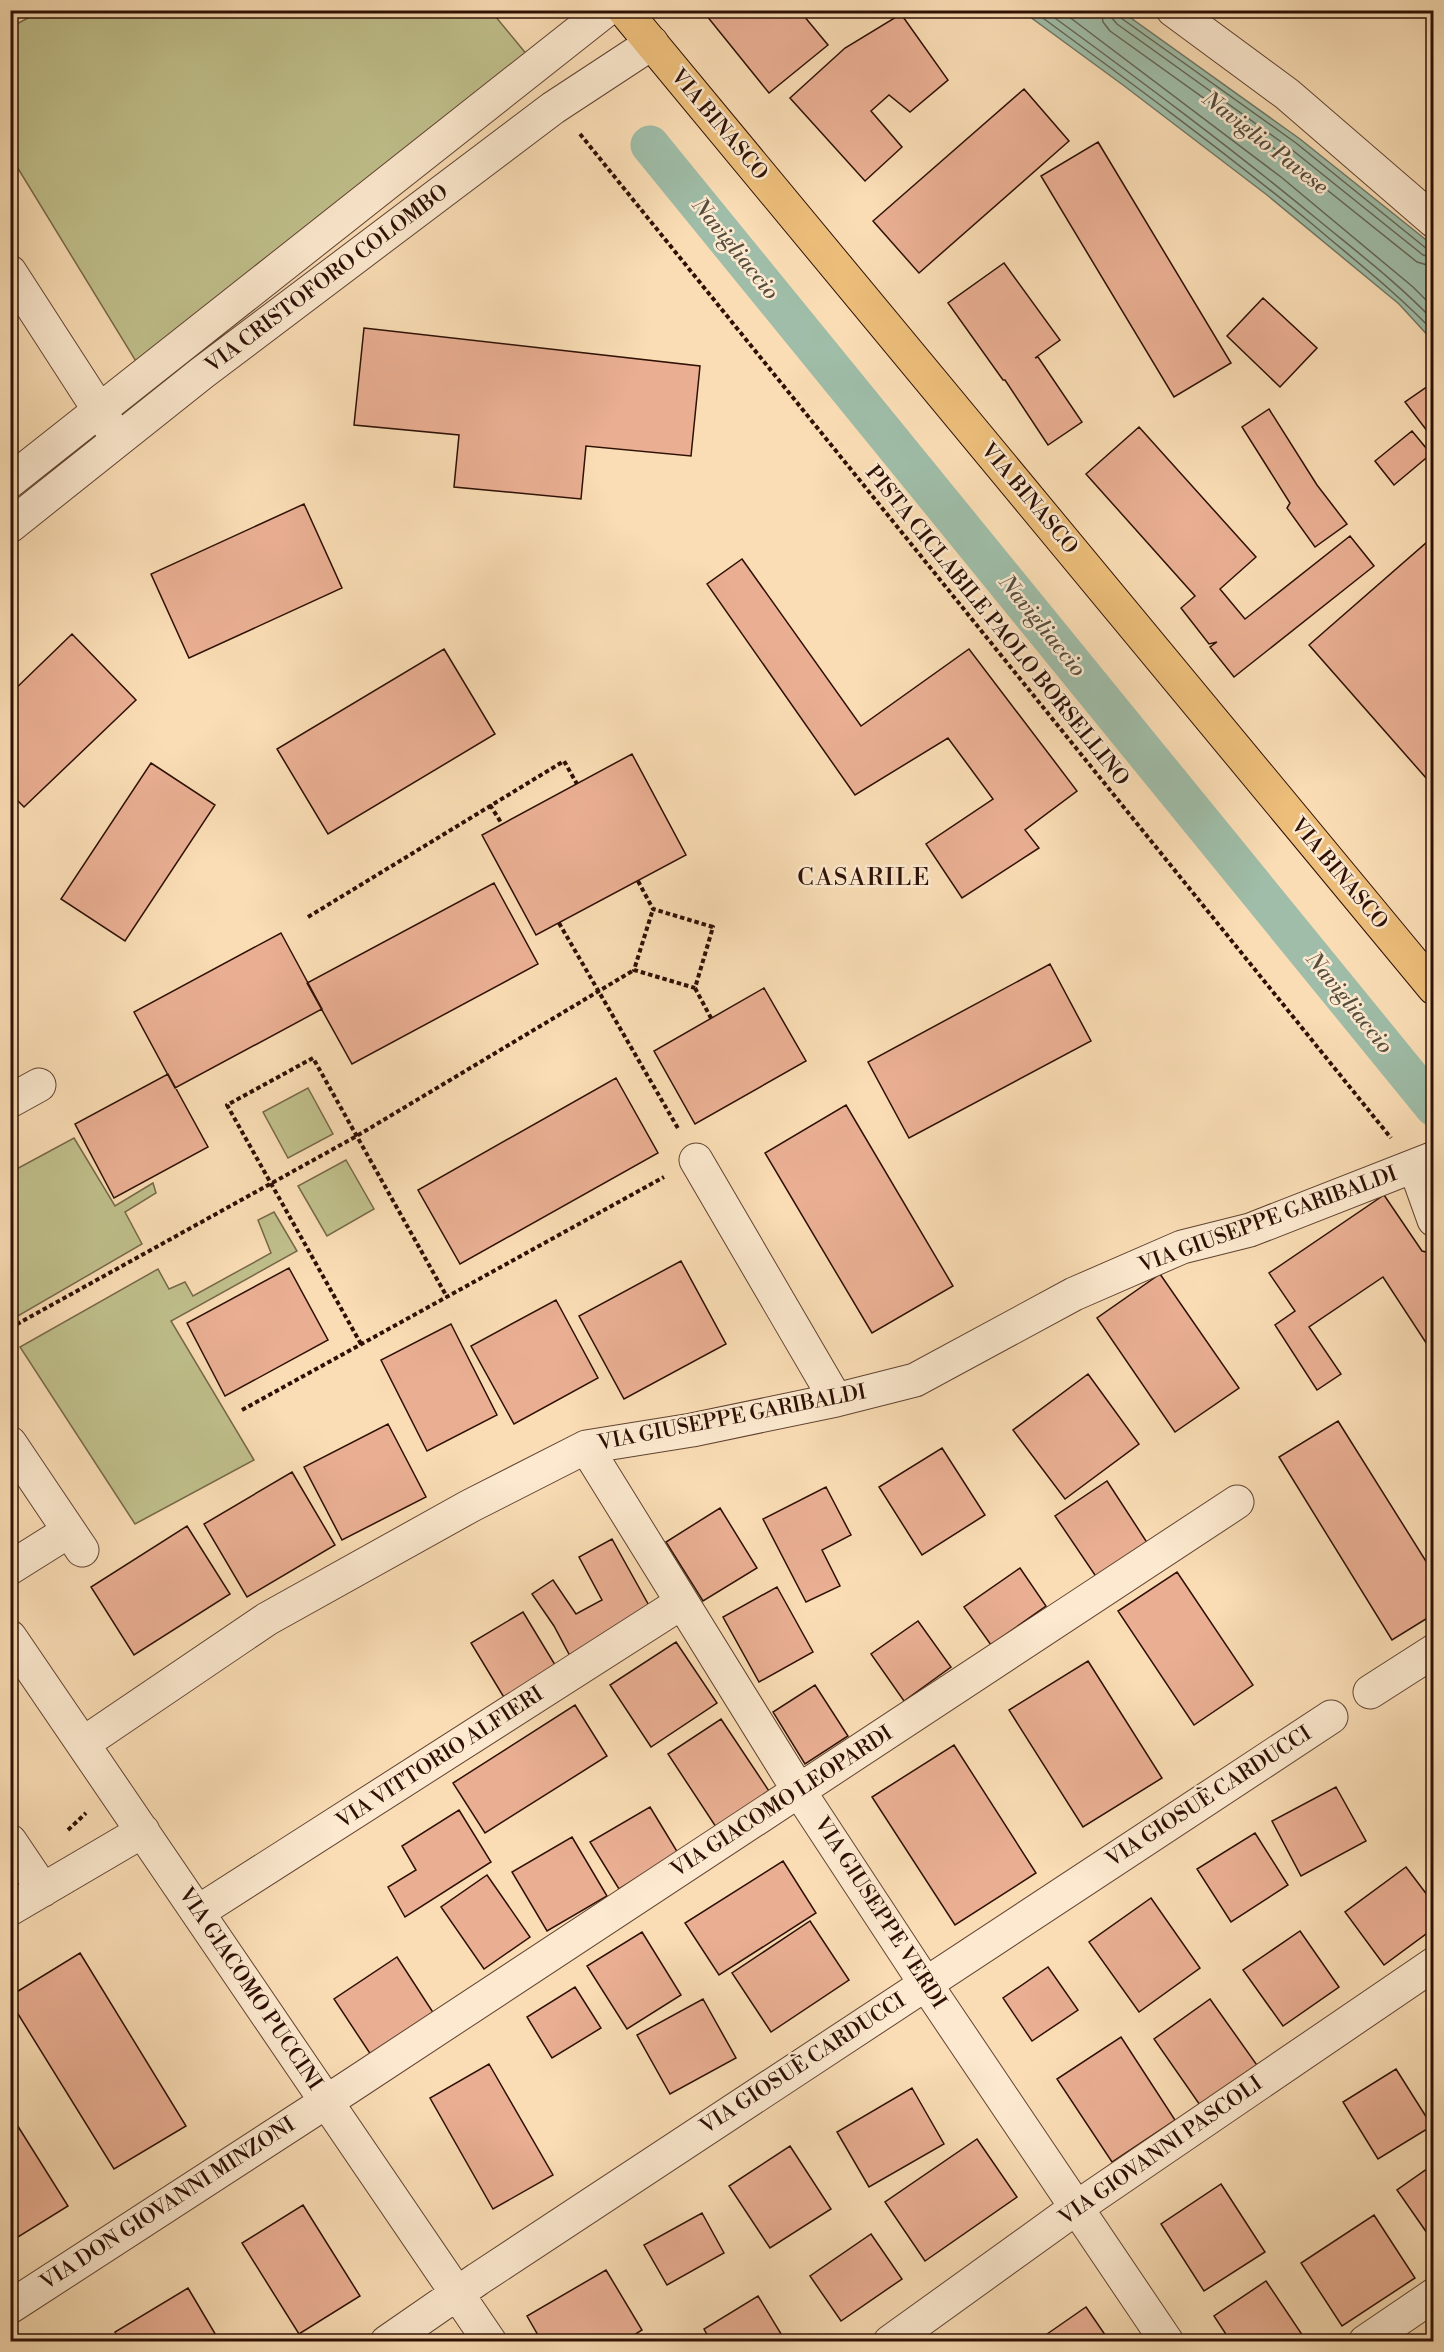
<svg xmlns="http://www.w3.org/2000/svg" width="1444" height="2352" viewBox="0 0 1444 2352" font-family="'Libre Bodoni',serif">
  <style>
    .green { fill: #c0c08c; stroke: #776848; stroke-width: 1.5 }
    .water { fill: #9fbda8; stroke: #727867; stroke-width: 1.5 }
    .lines { fill: none; stroke-linecap: round; stroke-linejoin: round }
    .shore { stroke: #666656; stroke-width: 1.5 }
    .canal { stroke: #9fbda8; stroke-width: 39 }
    .building { fill: #eaaf93; stroke: #2e1005; stroke-width: 1.5 }
    .minor-casing { stroke: #614331; stroke-width: 35 }
    .major-casing { stroke: #2e1005; stroke-width: 35 }
    .path { stroke: #2e1005; stroke-width: 4; stroke-dasharray: 4.5 3; stroke-linecap: butt }
    .minor { stroke: #fce9cf; stroke-width: 33 }
    .major { stroke: #edbe7a; stroke-width: 33 }
    .labels { text-anchor: middle; dominant-baseline: central; stroke-width: 5; stroke-linejoin: round; paint-order: stroke }
    .street-label { font-size: 21px; fill: #2e1005; stroke: #fce9cf }
    .water-label { font-size: 22px; font-style: italic; fill: #564d3e; stroke: #fce9cf }
    .quarter-label { font-size: 24px; letter-spacing: 1.5px; fill: #2e1005; stroke: #fce9cf }
  </style>
  <rect width="100%" height="100%" fill="#faddb5"/>
  <filter id="stains"><feTurbulence type="fractalNoise" baseFrequency=".00333" numOctaves="4"/><feColorMatrix values="0 0 0 0 .2 0 0 0 0 .09 0 0 0 0 .02 0 0 0 .5 -.17"/></filter>
  <radialGradient id="worn" r=".72"><stop offset=".6" stop-color="#630" stop-opacity="0"/><stop offset="1" stop-color="#630" stop-opacity=".3"/></radialGradient>
  <path class="green" d="M 41,11 L 491,11 L 528,56 L 137,363 L 11,157 L 11,27 Z
    M 308,1088 L 333,1134 L 288,1158 L 263,1112 Z
    M 74,1138 L 115,1206 L 153,1183 L 156,1193 L 125,1212 L 142,1244 L 11,1320 L 11,1172 Z
    M 346,1160 L 374,1209 L 327,1236 L 298,1186 Z
    M 274,1212 L 297,1251 L 171,1321 L 254,1460 L 135,1524 L 20,1347 L 158,1269 L 169,1289 L 185,1282 L 193,1296 L 271,1253 L 258,1220 Z"/>
  <path class="water" d="M 1022,11 L 1121,11 L 1300,139 L 1430,243 L 1434,247 L 1433,341 L 1399,304 L 1267,195 L 1123,85 Z"/>
  <g class="lines">
    <path class="shore" d="M 1032,10 C 1126,79 1221,149 1311,223 C 1353,259 1396,292 1434,332
      M 1044,10 C 1137,78 1229,146 1317,219 C 1357,252 1398,283 1434,321
      M 1060,10 L 1281,177 L 1413,287 L 1434,308
      M 1101,10 L 1103,22 L 1110,31 L 1286,157 L 1417,262 L 1434,267
      M 1110,10 L 1112,18 L 1117,24 L 1291,149 L 1423,255 L 1434,258
      M 1118,10 L 1121,18 L 1296,143 L 1427,249 L 1434,251"/>
    <path class="canal" d="M 650,145 L 1434,1107"/>
  </g>
  <path class="building" d="M 702,10 L 799,10 L 828,45 L 769,93 Z
    M 901,14 L 948,80 L 910,112 L 889,95 L 871,111 L 902,147 L 865,181 L 790,98 L 845,48 Z
    M 1024,89 L 1069,141 L 919,273 L 873,221 Z
    M 1098,142 L 1231,363 L 1174,397 L 1041,176 Z
    M 1004,263 L 1060,340 L 1035,358 L 1038,357 L 1082,422 L 1048,445 L 1005,380 L 1003,380 L 948,303 Z
    M 1263,298 L 1317,348 L 1280,387 L 1227,336 Z
    M 364,328 L 700,366 L 691,456 L 586,446 L 581,499 L 454,487 L 459,435 L 354,425 Z
    M 1434,382 L 1434,440 L 1405,402 Z
    M 1269,409 L 1317,485 L 1347,524 L 1315,547 L 1287,508 L 1290,503 L 1242,427 Z
    M 1139,427 L 1256,557 L 1220,589 L 1245,619 L 1350,536 L 1374,566 L 1234,677 L 1210,647 L 1217,642 L 1209,644 L 1181,608 L 1195,596 L 1086,474 Z
    M 1412,431 L 1431,454 L 1394,485 L 1375,461 Z
    M 304,504 L 342,588 L 189,658 L 151,574 Z
    M 1434,536 L 1434,787 L 1309,645 Z
    M 742,559 L 861,726 L 969,649 L 1077,791 L 1025,830 L 1039,848 L 962,898 L 926,844 L 993,799 L 948,738 L 855,795 L 707,584 Z
    M 72,634 L 136,700 L 24,807 L 10,793 L 10,694 Z
    M 444,649 L 495,734 L 328,834 L 277,749 Z
    M 632,754 L 686,855 L 536,935 L 482,835 Z
    M 151,763 L 215,805 L 125,941 L 61,899 Z
    M 494,883 L 538,964 L 352,1064 L 307,983 Z
    M 281,933 L 322,1009 L 175,1088 L 134,1012 Z
    M 1050,964 L 1091,1041 L 909,1138 L 868,1062 Z
    M 764,988 L 806,1061 L 695,1124 L 654,1051 Z
    M 168,1074 L 208,1147 L 114,1198 L 75,1124 Z
    M 616,1078 L 658,1153 L 460,1264 L 418,1190 Z
    M 846,1105 L 953,1286 L 872,1333 L 765,1153 Z
    M 1384,1195 L 1422,1251 L 1426,1252 L 1434,1263 L 1434,1355 L 1383,1277 L 1309,1327 L 1341,1374 L 1317,1390 L 1275,1325 L 1295,1311 L 1269,1273 Z
    M 681,1261 L 726,1344 L 624,1399 L 579,1316 Z
    M 289,1268 L 328,1340 L 225,1396 L 187,1323 Z
    M 1160,1274 L 1239,1388 L 1175,1432 L 1097,1318 Z
    M 556,1300 L 598,1378 L 514,1424 L 471,1346 Z
    M 451,1324 L 497,1415 L 427,1451 L 381,1360 Z
    M 1088,1374 L 1139,1444 L 1065,1499 L 1013,1430 Z
    M 1338,1421 L 1434,1574 L 1434,1614 L 1392,1640 L 1279,1457 Z
    M 388,1424 L 426,1497 L 342,1540 L 304,1467 Z
    M 942,1448 L 985,1515 L 922,1555 L 879,1487 Z
    M 292,1472 L 335,1545 L 247,1597 L 204,1524 Z
    M 1107,1481 L 1148,1544 L 1097,1578 L 1055,1516 Z
    M 826,1487 L 851,1535 L 822,1550 L 840,1586 L 806,1602 L 763,1519 Z
    M 720,1508 L 757,1568 L 703,1601 L 666,1542 Z
    M 187,1526 L 230,1594 L 134,1655 L 91,1587 Z
    M 612,1539 L 652,1611 L 570,1656 L 554,1626 L 532,1594 L 553,1580 L 576,1614 L 602,1600 L 579,1557 Z
    M 1020,1568 L 1046,1606 L 991,1645 L 964,1607 Z
    M 1177,1572 L 1253,1685 L 1194,1725 L 1118,1611 Z
    M 777,1587 L 813,1652 L 759,1682 L 723,1617 Z
    M 523,1612 L 560,1673 L 508,1704 L 471,1643 Z
    M 918,1621 L 951,1667 L 904,1701 L 871,1654 Z
    M 676,1642 L 717,1703 L 651,1747 L 610,1685 Z
    M 1088,1661 L 1162,1778 L 1083,1827 L 1009,1710 Z
    M 815,1685 L 848,1736 L 805,1764 L 773,1712 Z
    M 575,1705 L 607,1756 L 485,1833 L 453,1783 Z
    M 721,1719 L 769,1791 L 716,1827 L 668,1754 Z
    M 954,1745 L 1036,1873 L 955,1925 L 872,1797 Z
    M 1336,1787 L 1366,1841 L 1301,1876 L 1272,1821 Z
    M 650,1807 L 678,1853 L 619,1889 L 590,1842 Z
    M 459,1810 L 491,1862 L 405,1917 L 388,1887 L 416,1870 L 402,1846 Z
    M 1255,1833 L 1288,1885 L 1231,1922 L 1197,1869 Z
    M 572,1837 L 607,1896 L 547,1931 L 512,1872 Z
    M 783,1861 L 816,1913 L 719,1975 L 685,1923 Z
    M 1406,1867 L 1434,1904 L 1434,1928 L 1384,1965 L 1345,1912 Z
    M 487,1875 L 530,1937 L 484,1969 L 441,1907 Z
    M 1151,1898 L 1200,1968 L 1139,2012 L 1089,1942 Z
    M 810,1921 L 849,1980 L 771,2032 L 732,1973 Z
    M 1300,1931 L 1339,1987 L 1283,2026 L 1243,1970 Z
    M 642,1932 L 681,1995 L 627,2029 L 587,1966 Z
    M 80,1953 L 186,2126 L 114,2169 L 10,2001 L 10,1996 Z
    M 397,1957 L 436,2017 L 373,2058 L 334,1999 Z
    M 1048,1967 L 1078,2010 L 1032,2041 L 1003,1998 Z
    M 575,1987 L 601,2028 L 552,2058 L 527,2017 Z
    M 703,1999 L 736,2058 L 670,2094 L 637,2035 Z
    M 1210,1999 L 1259,2068 L 1202,2108 L 1154,2039 Z
    M 1121,2037 L 1175,2120 L 1112,2162 L 1057,2079 Z
    M 489,2064 L 553,2175 L 493,2209 L 430,2098 Z
    M 1396,2069 L 1432,2126 L 1378,2159 L 1343,2102 Z
    M 912,2088 L 944,2144 L 869,2187 L 837,2132 Z
    M 14,2120 L 68,2206 L 10,2242 L 10,2122 Z
    M 977,2139 L 1017,2197 L 925,2261 L 885,2202 Z
    M 790,2146 L 831,2209 L 770,2248 L 729,2186 Z
    M 1434,2164 L 1434,2243 L 1397,2190 Z
    M 1221,2184 L 1265,2252 L 1204,2291 L 1161,2224 Z
    M 303,2205 L 360,2296 L 299,2334 L 242,2243 Z
    M 702,2213 L 724,2253 L 667,2285 L 644,2245 Z
    M 1374,2215 L 1415,2278 L 1342,2326 L 1301,2263 Z
    M 871,2234 L 902,2279 L 841,2321 L 810,2276 Z
    M 606,2270 L 642,2330 L 623,2342 L 542,2342 L 527,2316 Z
    M 1266,2281 L 1307,2342 L 1231,2342 L 1214,2316 Z
    M 188,2288 L 220,2342 L 120,2342 L 115,2332 Z
    M 758,2296 L 786,2342 L 711,2342 L 704,2329 Z
    M 1086,2307 L 1110,2342 L 1038,2342 L 1037,2341 Z"/>
  <g class="lines">
    <defs>
      <path id="minor" d="M 1173,10 L 1287,94 L 1434,221
        M 10,272 L 112,430
        M 10,481 L 606,10
        M 10,526 L 202,373 L 553,108 L 652,43
        M 10,1101 L 39,1085
        M 696,1160 L 836,1400
        M 1415,1167 L 1434,1220
        M 10,1443 L 82,1550
        M 586,1447 L 799,1791 L 925,1983 L 1167,2342
        M 10,1568 L 69,1531
        M 10,1637 L 490,2342
        M 1370,1692 L 1434,1651
        M 84,1743 L 267,1619 L 470,1506 L 586,1447 L 692,1430 L 836,1400 L 915,1380 L 1074,1294 L 1182,1247 L 1250,1230 L 1434,1158
        M 10,1841 L 43,1890
        M 10,1909 L 143,1831
        M 198,1912 L 681,1603
        M 10,2307 L 349,2087 L 1237,1502
        M 387,2342 L 478,2279 L 1331,1717
        M 890,2342 L 1076,2208 L 1434,1964
        M 1365,2342 L 1434,2295"/>
      <path id="major" d="M 624,10 L 1434,988"/>
    </defs>
    <use href="#minor" class="minor-casing"/>
    <use href="#major" class="major-casing"/>
    <path class="path" d="M 580,134 L 1391,1138
      M 490,805 L 502,824
      M 638,881 L 653,909 L 713,927 L 695,988 L 634,970 L 653,909
      M 308,917 L 564,761 L 577,784
      M 559,923 L 679,1130
      M 695,988 L 711,1018
      M 10,1328 L 355,1137 L 634,970
      M 361,1344 L 227,1105 L 313,1058 L 447,1297
      M 242,1410 L 664,1177
      M 68,1830 L 86,1813"/>
    <use href="#minor" class="minor"/>
    <use href="#major" class="major"/>
  </g>
  <g class="labels">
    <g class="street-label">
      <text transform="translate(719 125) rotate(50)">VIA BINASCO</text>
      <text transform="translate(327 279) rotate(-37)">VIA CRISTOFORO COLOMBO</text>
      <text transform="translate(1029 499) rotate(50)">VIA BINASCO</text>
      <text transform="translate(997 626) rotate(51)">PISTA CICLABILE PAOLO BORSELLINO</text>
      <text transform="translate(1339 874) rotate(50)">VIA BINASCO</text>
      <text transform="translate(1268 1220) rotate(-20)">VIA GIUSEPPE GARIBALDI</text>
      <text transform="translate(732 1418) rotate(-11)">VIA GIUSEPPE GARIBALDI</text>
      <text transform="translate(440 1758) rotate(-33)">VIA VITTORIO ALFIERI</text>
      <text transform="translate(1209 1797) rotate(-33)">VIA GIOSUÈ CARDUCCI</text>
      <text transform="translate(782 1802) rotate(-33)">VIA GIACOMO LEOPARDI</text>
      <text transform="translate(880 1913) rotate(57)">VIA GIUSEPPE VERDI</text>
      <text transform="translate(250 1989) rotate(56)">VIA GIACOMO PUCCINI</text>
      <text transform="translate(803 2064) rotate(-33)">VIA GIOSUÈ CARDUCCI</text>
      <text transform="translate(1161 2151) rotate(-35)">VIA GIOVANNI PASCOLI</text>
      <text transform="translate(168 2204) rotate(-33)">VIA DON GIOVANNI MINZONI</text>
    </g>
    <g class="water-label">
      <text transform="translate(1265 143) rotate(38)">Naviglio Pavese</text>
      <text transform="translate(735 249) rotate(51)">Navigliaccio</text>
      <text transform="translate(1042 626) rotate(51)">Navigliaccio</text>
      <text transform="translate(1349 1003) rotate(51)">Navigliaccio</text>
    </g>
    <g class="quarter-label">
      <text x="864" y="878">CASARILE</text>
    </g>
  </g>
  <rect width="1444" height="2352" fill="none" stroke="#faddb5" stroke-width="36"/>
  <rect x="12" y="12" width="1420" height="2328" fill="none" stroke="#2e1005" stroke-width="3"/>
  <rect x="18" y="18" width="1408" height="2316" fill="none" stroke="#2e1005" stroke-width="1.5"/>
  <rect width="100%" height="100%" filter="url(#stains)"/>
  <rect width="100%" height="100%" fill="url(#worn)"/>
</svg>
